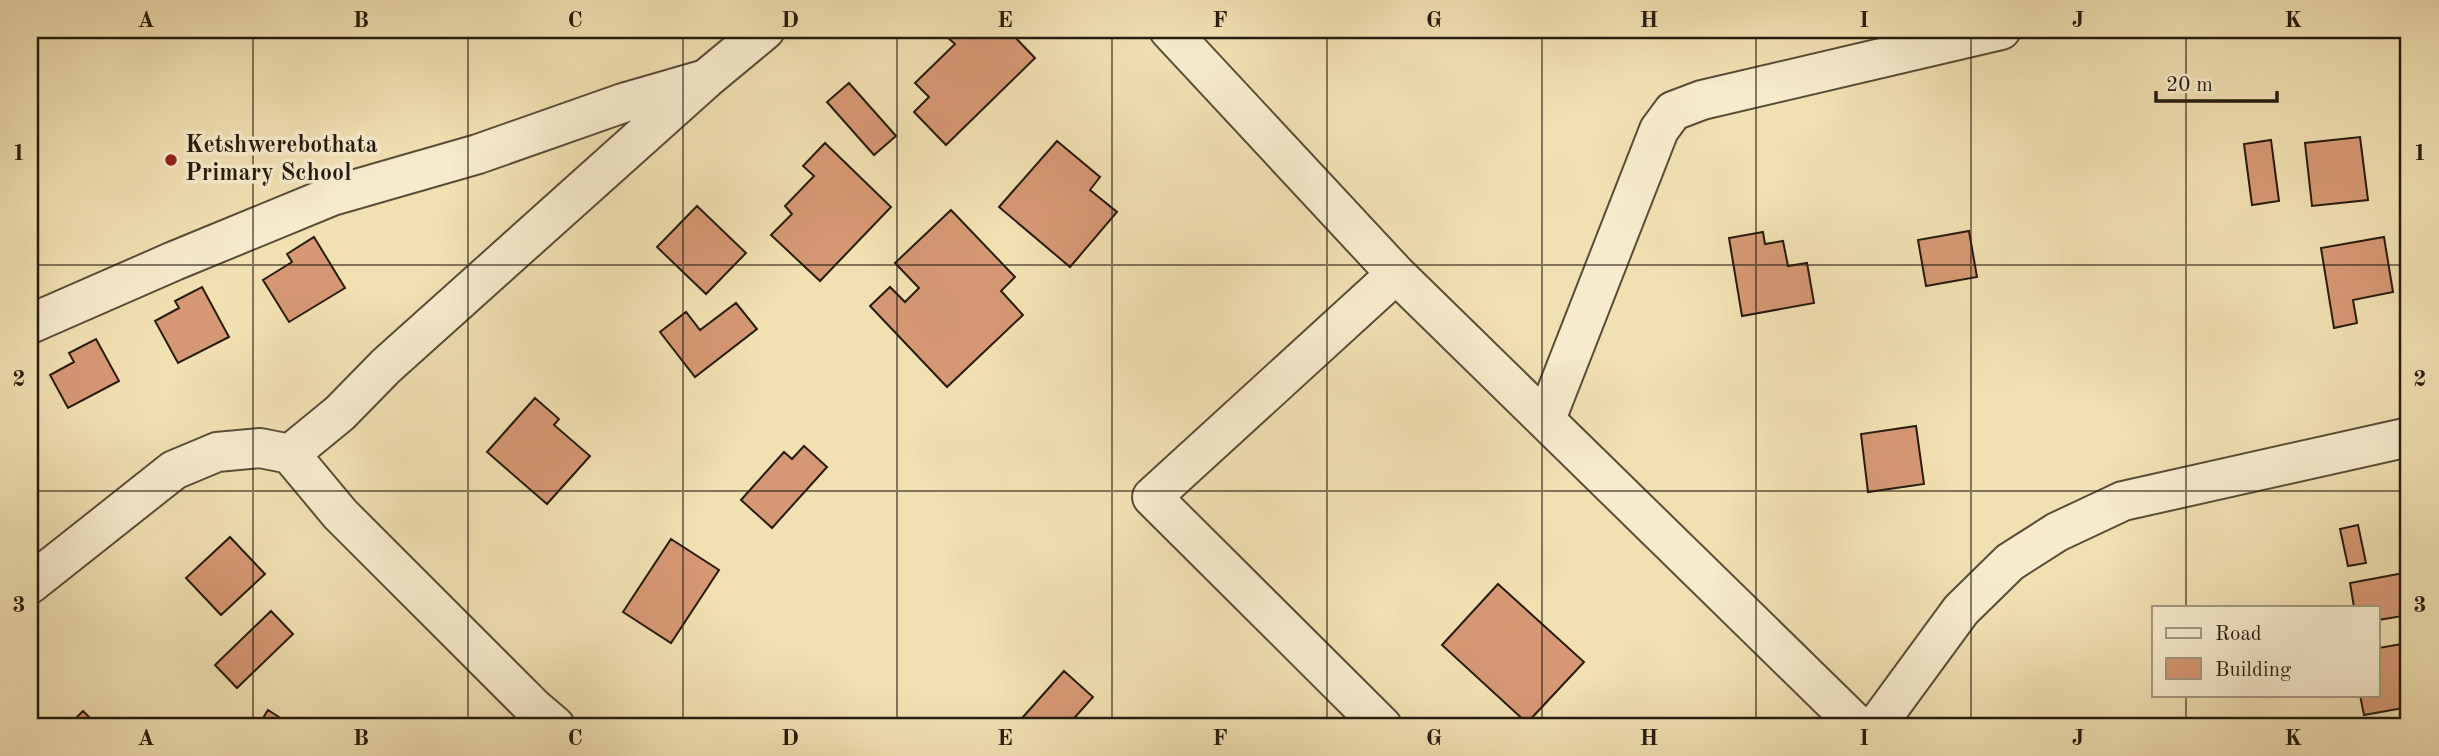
<svg xmlns="http://www.w3.org/2000/svg" width="2439" height="756" viewBox="0 0 2439 756" font-family="'Old Standard TT',serif">
  <style>
    .building { fill: #d69874; stroke: #261c10; stroke-width: 2 }
    .lines { fill: none; stroke-linecap: round; stroke-linejoin: round }
    .minor-casing { stroke: #594d38; stroke-width: 42 }
    .minor { stroke: #f6ebcd; stroke-width: 38 }
    .grid { fill: none; stroke: #261c10; stroke-width: 2; stroke-opacity: 0.55 }
    .poi-dot { fill: #8f2418; stroke: #f6ebcd; stroke-width: 2.5 }
    .labels { text-anchor: middle; dominant-baseline: central; stroke-width: 7; stroke-linejoin: round; paint-order: stroke }
    .poi-label { font-size: 24px; font-weight: bold; fill: #261c10; stroke: #f6ebcd; text-anchor: start }
    .neatline { fill: none; stroke: #261c10; stroke-width: 2.5 }
    .grid-label { font-size: 23px; text-anchor: middle; font-weight: bold; fill: #261c10 }
  </style>
  <rect width="100%" height="100%" fill="#f1e0b2"/>
  <filter id="stains"><feTurbulence type="fractalNoise" baseFrequency=".00286" numOctaves="4"/><feColorMatrix values="0 0 0 0 .2 0 0 0 0 .09 0 0 0 0 .02 0 0 0 .5 -.17"/></filter>
  <radialGradient id="worn" r=".72"><stop offset=".6" stop-color="#630" stop-opacity="0"/><stop offset="1" stop-color="#630" stop-opacity=".3"/></radialGradient>
  <path class="building" d="M 955,30 L 1008,30 L 1035,58 L 946,145 L 914,112 L 929,97 L 915,83 L 955,44 L 947,37 Z
    M 849,83 L 896,136 L 874,155 L 827,102 Z
    M 2360,137 L 2368,200 L 2312,206 L 2305,143 Z
    M 2271,140 L 2279,201 L 2252,205 L 2244,144 Z
    M 1057,141 L 1100,177 L 1090,190 L 1117,212 L 1070,267 L 999,207 Z
    M 825,143 L 891,207 L 820,281 L 771,235 L 792,214 L 785,206 L 814,176 L 803,166 Z
    M 697,206 L 746,253 L 706,294 L 657,247 Z
    M 951,210 L 1015,277 L 1001,291 L 1023,315 L 947,387 L 870,306 L 890,287 L 905,302 L 919,288 L 895,263 Z
    M 1969,231 L 1977,277 L 1926,286 L 1918,240 Z
    M 1763,232 L 1765,244 L 1783,241 L 1788,266 L 1807,263 L 1814,303 L 1742,316 L 1729,238 Z
    M 314,237 L 345,288 L 289,322 L 263,280 L 292,262 L 287,254 Z
    M 2384,237 L 2393,292 L 2353,300 L 2357,323 L 2334,328 L 2321,248 Z
    M 202,287 L 229,337 L 178,363 L 155,321 L 179,308 L 175,301 Z
    M 736,303 L 757,329 L 695,377 L 660,332 L 686,312 L 700,330 Z
    M 96,339 L 119,381 L 68,408 L 50,375 L 74,362 L 69,353 Z
    M 535,398 L 559,419 L 554,425 L 590,456 L 547,504 L 487,452 Z
    M 1916,426 L 1924,484 L 1868,492 L 1861,434 Z
    M 804,446 L 827,467 L 772,528 L 741,500 L 784,452 L 792,459 Z
    M 2358,525 L 2366,563 L 2348,566 L 2340,529 Z
    M 230,537 L 265,574 L 221,615 L 186,578 Z
    M 671,539 L 719,570 L 671,643 L 623,612 Z
    M 2409,572 L 2409,615 L 2378,620 L 2378,607 L 2354,607 L 2350,583 Z
    M 1498,584 L 1584,662 L 1527,723 L 1442,645 Z
    M 271,611 L 293,634 L 237,688 L 215,665 Z
    M 2408,643 L 2409,707 L 2364,715 L 2360,695 L 2378,695 L 2378,648 Z
    M 1064,671 L 1093,697 L 1067,726 L 1015,726 Z
    M 268,710 L 293,726 L 258,726 Z
    M 83,711 L 98,726 L 68,726 Z"/>
  <g class="lines">
    <defs>
      <path id="minor" d="M 1169,30 L 1396,274 L 1858,726
        M 30,324 L 174,261 L 332,196 L 478,154 L 623,103 L 706,79
        M 1546,419 L 1659,130 L 1673,111 L 1702,100 L 2001,30
        M 290,454 L 340,413 L 386,366 L 706,79 L 765,30
        M 30,584 L 174,470 L 217,452 L 260,448 L 290,454 L 340,514 L 534,708 L 555,726
        M 1382,726 L 1152,497 L 1396,274
        M 1876,726 L 1961,610 L 2010,562 L 2057,532 L 2123,501 L 2409,437"/>
    </defs>
    <use href="#minor" class="minor-casing"/>
    <use href="#minor" class="minor"/>
  </g>
  <path class="grid" d="M 253,30 L 253,726M 468,30 L 468,726M 683,30 L 683,726M 897,30 L 897,726M 1112,30 L 1112,726M 1327,30 L 1327,726M 1542,30 L 1542,726M 1756,30 L 1756,726M 1971,30 L 1971,726M 2186,30 L 2186,607M 30,265 L 2409,265M 30,491 L 2409,491M 2186,695 L 2186,726"/>
  <circle class="poi-dot" cx="171" cy="160" r="7"/>
  <g class="labels">
    <g class="poi-label">
      <text x="185" y="146">Ketshwerebothata<tspan x="185" dy="28">Primary School</tspan></text>
    </g>
  </g>
  <rect width="2439" height="756" fill="none" stroke="#f1e0b2" stroke-width="77"/>
  <rect x="2152" y="606" width="228" height="91" fill="#f6ebcd" stroke="#a39881" stroke-width="2"/>
  <rect x="2166" y="628" width="35" height="10" fill="#f6ebcd" stroke="#a39881" stroke-width="2"/>
  <text x="2215" y="640" font-size="21" fill="#261c10">Road</text>
  <rect x="2166" y="658" width="35" height="21" fill="#d69874" stroke="#a39881" stroke-width="2"/>
  <text x="2215" y="676" font-size="21" fill="#261c10">Building</text>
  <path d="M2156 91v10h121v-10" fill="none" stroke="#261c10" stroke-width="3.5"/>
  <text x="2166" y="91" font-size="21" fill="#261c10" stroke="#f6ebcd" stroke-width="5" paint-order="stroke">20 m</text>
  <rect x="38" y="38" width="2362" height="680" class="neatline"/>
  <g class="grid-label">
    <text x="146" y="27">A</text>
    <text x="361" y="27">B</text>
    <text x="575" y="27">C</text>
    <text x="790" y="27">D</text>
    <text x="1005" y="27">E</text>
    <text x="1220" y="27">F</text>
    <text x="1434" y="27">G</text>
    <text x="1649" y="27">H</text>
    <text x="1864" y="27">I</text>
    <text x="2078" y="27">J</text>
    <text x="2293" y="27">K</text>
    <text x="19" y="160">1</text>
    <text x="2420" y="160">1</text>
    <text x="19" y="386">2</text>
    <text x="2420" y="386">2</text>
    <text x="19" y="612">3</text>
    <text x="2420" y="612">3</text>
    <text x="146" y="745">A</text>
    <text x="361" y="745">B</text>
    <text x="575" y="745">C</text>
    <text x="790" y="745">D</text>
    <text x="1005" y="745">E</text>
    <text x="1220" y="745">F</text>
    <text x="1434" y="745">G</text>
    <text x="1649" y="745">H</text>
    <text x="1864" y="745">I</text>
    <text x="2078" y="745">J</text>
    <text x="2293" y="745">K</text>
  </g>
  <rect width="100%" height="100%" filter="url(#stains)"/>
  <rect width="100%" height="100%" fill="url(#worn)"/>
</svg>
